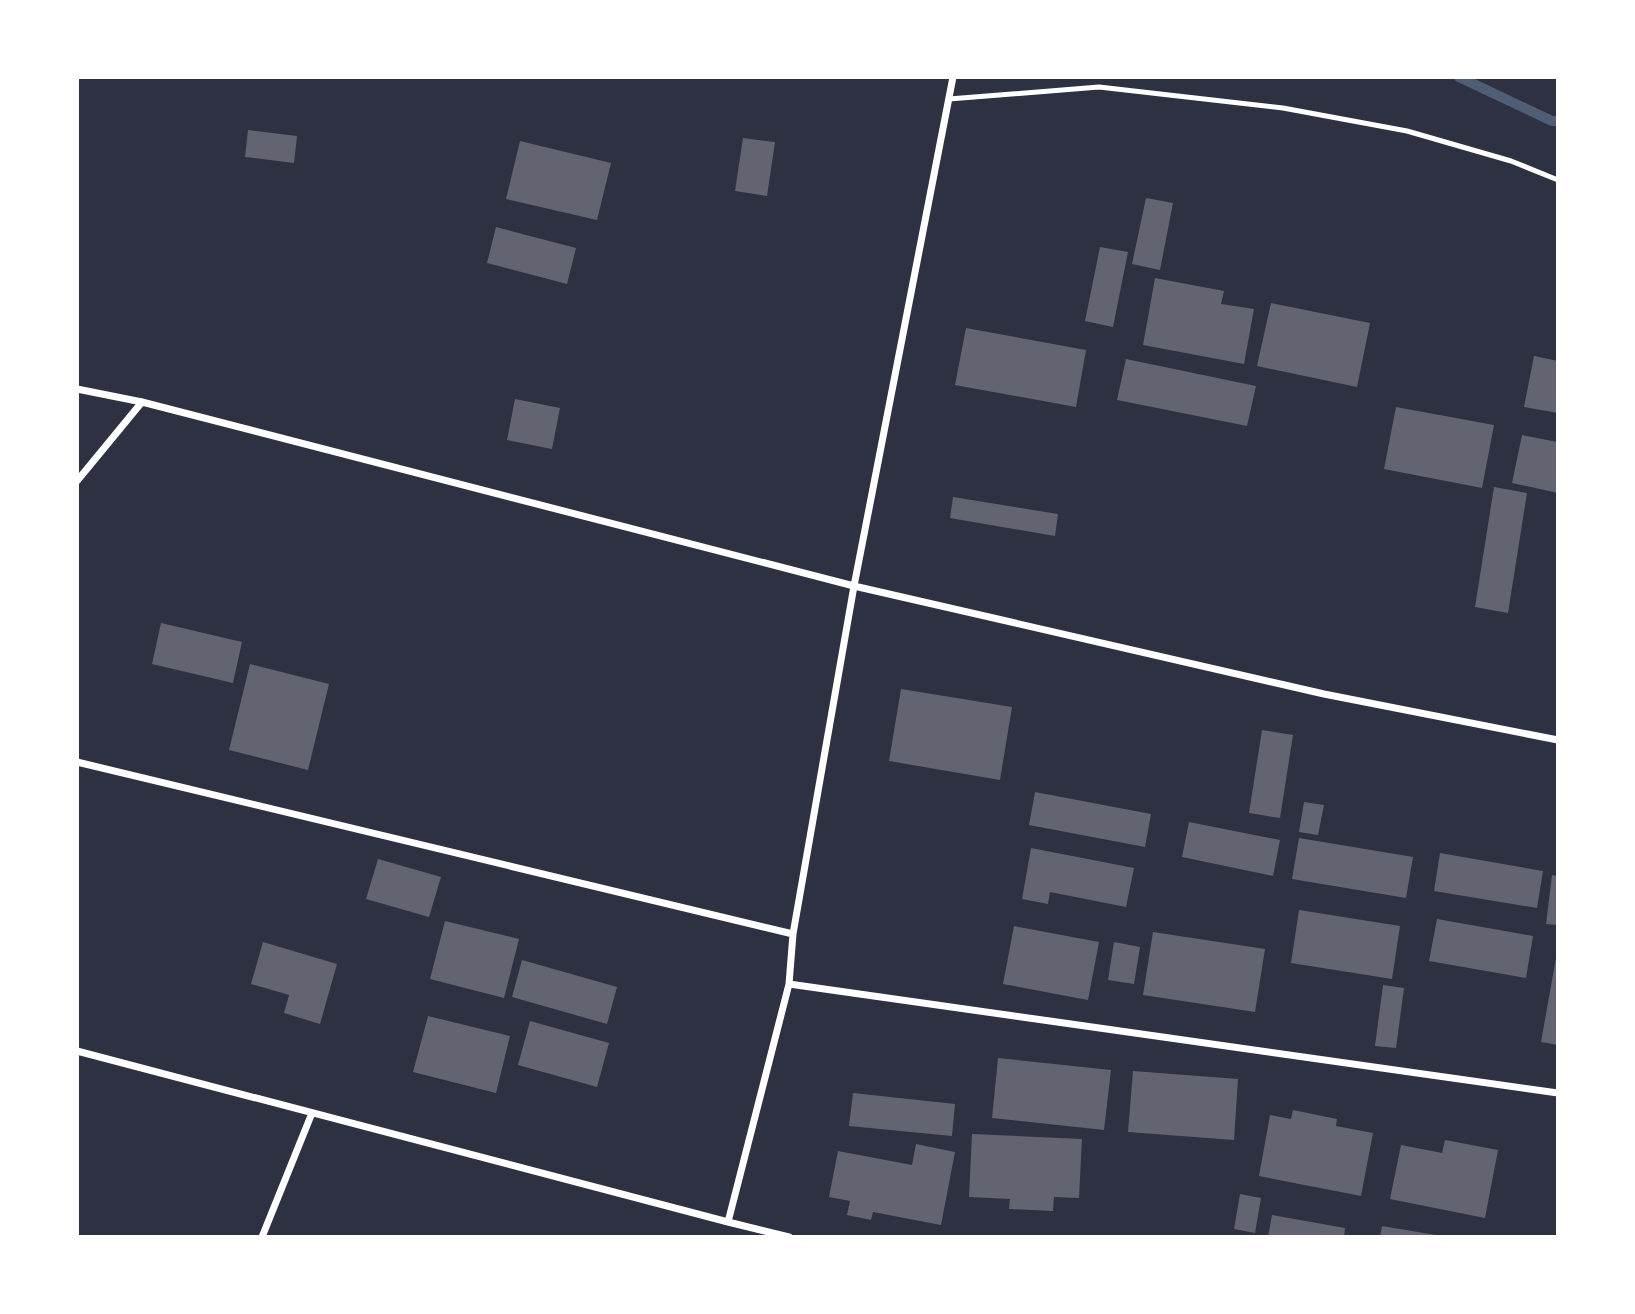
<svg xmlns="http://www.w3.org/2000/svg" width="1635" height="1314" viewBox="0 0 1635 1314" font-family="'PT Sans',sans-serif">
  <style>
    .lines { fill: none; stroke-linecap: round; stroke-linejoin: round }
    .stream { stroke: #4f5d75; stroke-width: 10 }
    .building { fill: #626471 }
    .service { stroke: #fff; stroke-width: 5 }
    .minor { stroke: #fff; stroke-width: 7 }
  </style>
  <rect width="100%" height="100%" fill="#2d3142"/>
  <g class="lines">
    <path class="stream" d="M 1459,77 L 1552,121 L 1558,121"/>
  </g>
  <path class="building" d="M 248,130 L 297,136 L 294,163 L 245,157 Z
    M 743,138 L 775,142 L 767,196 L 735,191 Z
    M 520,141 L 611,163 L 597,220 L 506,199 Z
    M 1146,198 L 1173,203 L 1160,270 L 1132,264 Z
    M 496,227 L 576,248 L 567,284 L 487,263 Z
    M 1100,247 L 1128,252 L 1113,327 L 1085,321 Z
    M 1155,278 L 1224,291 L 1221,304 L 1254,309 L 1244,364 L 1143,345 Z
    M 1271,303 L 1370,323 L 1357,387 L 1257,366 Z
    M 966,328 L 1086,350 L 1076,407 L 955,385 Z
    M 1534,356 L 1558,361 L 1558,413 L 1524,407 Z
    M 1126,359 L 1256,386 L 1247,426 L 1117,400 Z
    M 515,399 L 560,408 L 552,449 L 507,440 Z
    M 1396,407 L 1494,425 L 1482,488 L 1384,469 Z
    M 1522,435 L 1558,442 L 1558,493 L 1512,483 Z
    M 1494,487 L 1527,493 L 1508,613 L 1475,607 Z
    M 953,497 L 1058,514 L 1055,536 L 950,518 Z
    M 161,623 L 242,642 L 233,683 L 152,664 Z
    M 250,664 L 329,684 L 308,770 L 229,750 Z
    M 901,689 L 1012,707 L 1000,780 L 889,761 Z
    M 1262,730 L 1293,735 L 1280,818 L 1249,813 Z
    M 1035,792 L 1151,814 L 1145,847 L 1029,825 Z
    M 1304,802 L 1324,805 L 1318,835 L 1299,832 Z
    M 1189,822 L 1280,840 L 1273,876 L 1182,857 Z
    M 1299,838 L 1413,857 L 1406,898 L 1292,879 Z
    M 1031,848 L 1134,868 L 1126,907 L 1050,892 L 1048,904 L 1022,899 Z
    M 1440,853 L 1543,871 L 1537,908 L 1434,891 Z
    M 378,859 L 441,877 L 429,917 L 366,899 Z
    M 1552,875 L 1558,876 L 1558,925 L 1546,924 Z
    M 1299,910 L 1400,926 L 1392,979 L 1291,963 Z
    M 1437,919 L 1533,936 L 1526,978 L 1429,961 Z
    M 445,921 L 519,939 L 504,998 L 430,979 Z
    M 1014,926 L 1099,942 L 1088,1000 L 1003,984 Z
    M 1153,932 L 1265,949 L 1255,1012 L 1143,995 Z
    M 263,942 L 337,964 L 320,1024 L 284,1013 L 289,995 L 251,984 Z
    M 1114,942 L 1140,947 L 1134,984 L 1108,980 Z
    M 1557,952 L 1558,953 L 1558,1045 L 1541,1042 Z
    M 522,960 L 617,987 L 607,1024 L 512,997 Z
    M 1383,985 L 1404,988 L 1396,1048 L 1375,1046 Z
    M 428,1016 L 510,1036 L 496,1093 L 413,1072 Z
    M 530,1021 L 609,1043 L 597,1087 L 518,1065 Z
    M 998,1058 L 1111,1070 L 1104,1130 L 992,1118 Z
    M 1133,1071 L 1238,1079 L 1234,1140 L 1128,1132 Z
    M 853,1093 L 955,1104 L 952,1136 L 849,1126 Z
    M 1293,1110 L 1337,1119 L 1336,1126 L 1373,1133 L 1361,1196 L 1259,1176 L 1270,1115 L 1291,1119 Z
    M 972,1134 L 1082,1139 L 1079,1198 L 1054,1197 L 1053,1211 L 1009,1209 L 1010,1199 L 969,1197 Z
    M 1445,1140 L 1498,1150 L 1485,1218 L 1390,1199 L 1401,1145 L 1442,1153 Z
    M 916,1144 L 955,1152 L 941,1225 L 873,1212 L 871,1220 L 847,1215 L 850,1201 L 829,1197 L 838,1151 L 912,1165 Z
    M 1240,1194 L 1261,1198 L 1255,1233 L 1234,1229 Z
    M 1272,1215 L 1345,1228 L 1344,1237 L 1268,1237 Z
    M 1382,1226 L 1442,1236 L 1442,1237 L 1380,1237 Z"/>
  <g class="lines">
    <path class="service" d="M 949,99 L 1099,87 L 1283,108 L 1407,131 L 1511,161 L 1558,180"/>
    <path class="minor" d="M 77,389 L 142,402 L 854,586 L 1324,694 L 1558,740
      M 77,481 L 142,402
      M 77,762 L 793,934
      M 789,984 L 1558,1093
      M 77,1051 L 728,1222 L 789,1237
      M 728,1222 L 789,984 L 793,934 L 854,586 L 953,77
      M 262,1237 L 312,1113"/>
  </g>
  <rect width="1635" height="1314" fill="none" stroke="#ffffff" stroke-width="158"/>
</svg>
